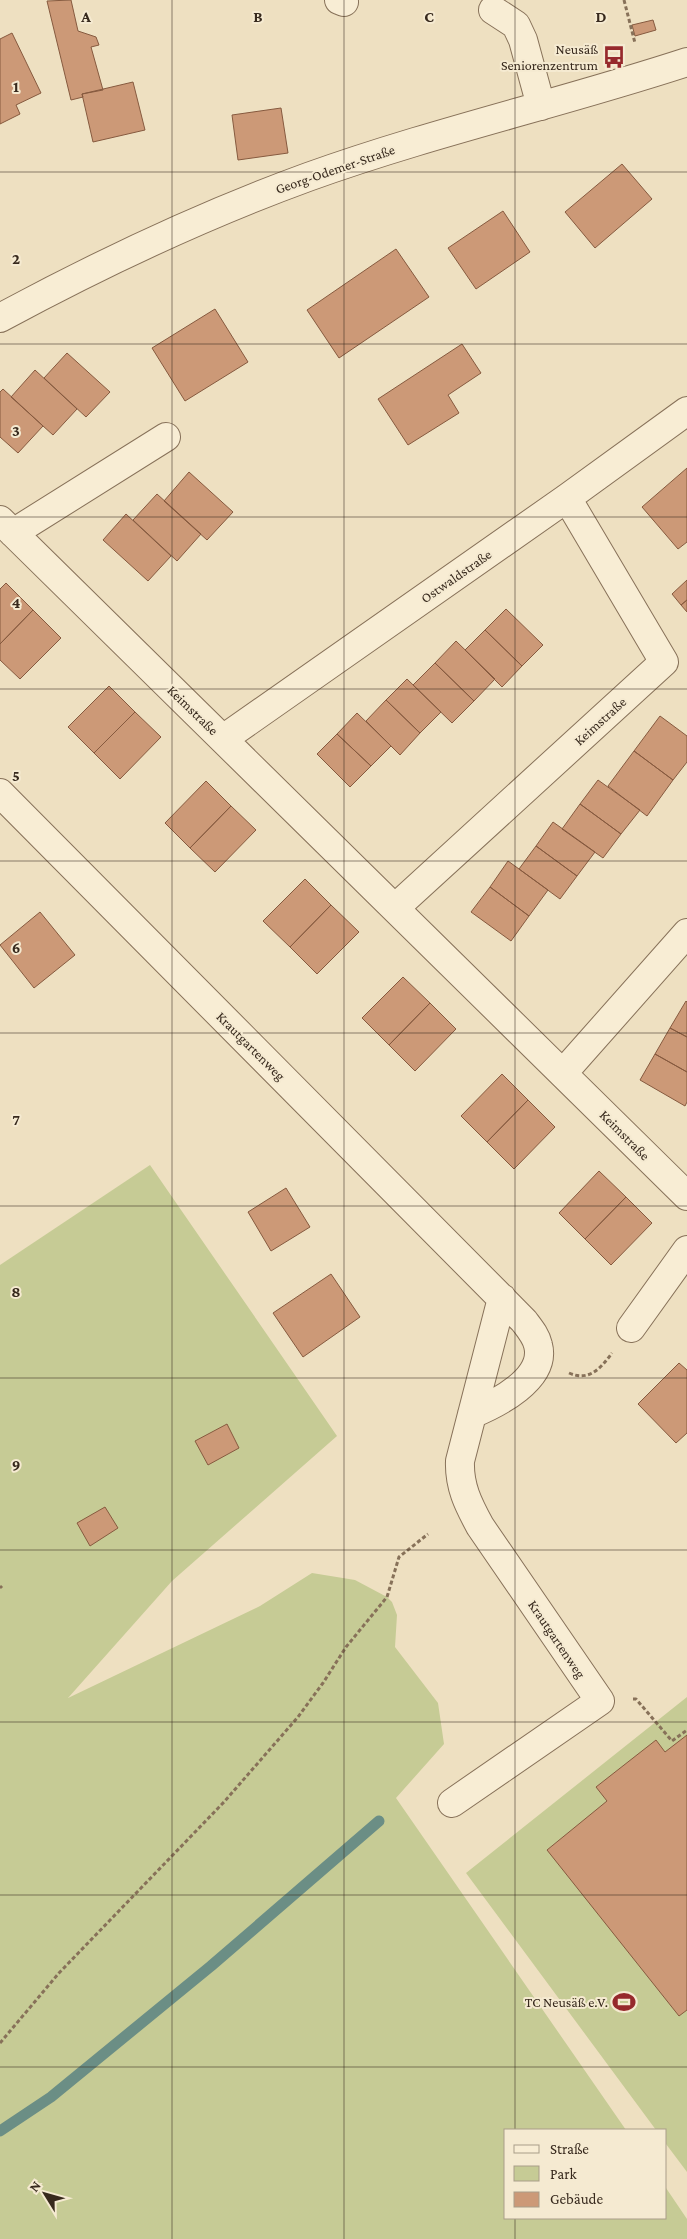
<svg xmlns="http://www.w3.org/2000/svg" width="687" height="2239" viewBox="0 0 687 2239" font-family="'Crimson Pro',serif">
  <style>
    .green { fill: #c6cb95 }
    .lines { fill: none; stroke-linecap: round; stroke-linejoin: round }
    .stream { stroke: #6b8e85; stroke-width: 11 }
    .building { fill: #c97; stroke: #865a3f }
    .minor-casing { stroke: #877159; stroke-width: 30 }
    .path { stroke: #877159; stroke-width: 3; stroke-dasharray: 4 2.5; stroke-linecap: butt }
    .minor { stroke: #f8edd4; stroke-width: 28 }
    .grid { fill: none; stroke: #37291d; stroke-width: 1; stroke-opacity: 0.55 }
    .labels { text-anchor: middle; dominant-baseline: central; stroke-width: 4; stroke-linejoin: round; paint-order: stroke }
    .poi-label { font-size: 14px; fill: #37291d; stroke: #f5ead1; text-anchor: end }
    .street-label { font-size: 14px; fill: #37291d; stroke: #f5ead1 }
    .grid-label { font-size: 16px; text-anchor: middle; font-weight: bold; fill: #37291d; stroke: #f5ead1; stroke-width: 4; stroke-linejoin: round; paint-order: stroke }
  </style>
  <rect width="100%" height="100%" fill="#eee0c1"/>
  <path class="green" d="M 150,1165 L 337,1436 L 172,1581 L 68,1698 L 260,1606 L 312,1573 L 355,1580 L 387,1597 L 392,1602 L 397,1615 L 395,1647 L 438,1703 L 444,1744 L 396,1798 L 626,2130 L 506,2130 L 506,2218 L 666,2218 L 666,2188 L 687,2219 L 687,2239 L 0,2239 L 0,1265 Z
    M 687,1697 L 687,2172 L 666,2144 L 666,2130 L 656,2130 L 466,1873 Z"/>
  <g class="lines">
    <path class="stream" d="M 0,2131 L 51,2097 L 211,1966 L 379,1821"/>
  </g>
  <path class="building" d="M 71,0 L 78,31 L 96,37 L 99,45 L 91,47 L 103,90 L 82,94 L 83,97 L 71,100 L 47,1 Z
    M 653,20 L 656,30 L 635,36 L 632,25 Z
    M 12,33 L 41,93 L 16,105 L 20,114 L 0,124 L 0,39 Z
    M 133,82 L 145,130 L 93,142 L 82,94 Z
    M 281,108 L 288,153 L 238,160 L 232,115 Z
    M 622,164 L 652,199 L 595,248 L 565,212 Z
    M 503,211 L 530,252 L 476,289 L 448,248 Z
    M 396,249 L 429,297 L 339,358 L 307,310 Z
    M 215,309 L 248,362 L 185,401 L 152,348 Z
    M 462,344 L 481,373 L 448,395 L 459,413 L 408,445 L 378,399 Z
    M 67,353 L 110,392 L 86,417 L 44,378 Z
    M 35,370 L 77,409 L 53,435 L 11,397 Z
    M 3,389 L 43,426 L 18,453 L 0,437 L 0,392 Z
    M 687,468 L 687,542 L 678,549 L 642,507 Z
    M 189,472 L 233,512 L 207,540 L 164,501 Z
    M 157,494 L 201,534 L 177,561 L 133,520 Z
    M 126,514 L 171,556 L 148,581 L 103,540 Z
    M 687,580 L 687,600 L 681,605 L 672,594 Z
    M 6,583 L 33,610 L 0,644 L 0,589 Z
    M 687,600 L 687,612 L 681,605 Z
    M 506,609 L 543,645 L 522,666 L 485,630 Z
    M 33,610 L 61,638 L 20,679 L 0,660 L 0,644 Z
    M 485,630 L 522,666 L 502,687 L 465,650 Z
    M 456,641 L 495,679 L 474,701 L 435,663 Z
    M 435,663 L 474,701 L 452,723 L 413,685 Z
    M 407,679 L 441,712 L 420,733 L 386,700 Z
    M 109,686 L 135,712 L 94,753 L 68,727 Z
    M 386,700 L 420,733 L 400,755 L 366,721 Z
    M 135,712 L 161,737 L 120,779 L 94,753 Z
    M 357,713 L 391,746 L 371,766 L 337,734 Z
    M 660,716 L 687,736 L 687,762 L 673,780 L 634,751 Z
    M 337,734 L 371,766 L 350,787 L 317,754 Z
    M 634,751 L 673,780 L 647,816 L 608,786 Z
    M 598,780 L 640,810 L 621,834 L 580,804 Z
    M 206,781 L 231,806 L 190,848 L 165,823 Z
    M 580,804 L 621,834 L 603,858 L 562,829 Z
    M 231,806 L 256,830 L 215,872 L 190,848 Z
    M 553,822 L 595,852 L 577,876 L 536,846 Z
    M 536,846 L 577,876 L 560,899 L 519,869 Z
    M 508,861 L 548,890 L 529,916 L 490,887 Z
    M 305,879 L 331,905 L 290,947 L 263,921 Z
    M 490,887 L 529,916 L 511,941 L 471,912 Z
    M 331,905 L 359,932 L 317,974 L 290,947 Z
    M 40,912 L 75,955 L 34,988 L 0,945 Z
    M 403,977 L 430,1003 L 389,1045 L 362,1018 Z
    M 686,1001 L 687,1002 L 687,1037 L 670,1028 Z
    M 430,1003 L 456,1029 L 415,1071 L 389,1045 Z
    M 670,1028 L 687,1037 L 687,1072 L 655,1054 Z
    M 655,1054 L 687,1072 L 687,1102 L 685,1106 L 640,1080 Z
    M 502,1074 L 528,1100 L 487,1142 L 461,1116 Z
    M 528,1100 L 555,1127 L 514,1169 L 487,1142 Z
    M 599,1171 L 626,1197 L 585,1239 L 559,1213 Z
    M 286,1188 L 310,1227 L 271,1251 L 248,1212 Z
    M 626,1197 L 652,1223 L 611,1265 L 585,1239 Z
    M 331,1274 L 360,1317 L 303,1357 L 273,1313 Z
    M 679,1363 L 687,1370 L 687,1433 L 676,1443 L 638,1404 Z
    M 227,1424 L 239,1448 L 208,1465 L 195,1441 Z
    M 105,1507 L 118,1528 L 90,1546 L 77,1523 Z
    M 687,1735 L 687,2010 L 679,2016 L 547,1850 L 607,1801 L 596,1787 L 656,1740 L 665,1752 Z"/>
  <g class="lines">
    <defs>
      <path id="minor" d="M 339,0 L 344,2
        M 493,10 L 516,25 L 523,40 L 541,106
        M 0,318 C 100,264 201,216 308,177 C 433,132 562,103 687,62
        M 0,520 L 687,1196
        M 13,533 L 166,437
        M 223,739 L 567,498 L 687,411
        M 0,793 L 524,1321 C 530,1329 536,1336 538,1345 C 547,1379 496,1404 472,1414
        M 395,908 L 664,662 L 567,498
        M 563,1073 L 687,933
        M 631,1328 L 687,1250
        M 452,1803 L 600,1701 L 480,1526 C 468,1504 459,1486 460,1461 L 502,1298"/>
    </defs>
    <use href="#minor" class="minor-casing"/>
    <path class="path" d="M 624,0 L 635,43
      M 569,1373 C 589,1382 601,1368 612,1353
      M 0,1586 L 2,1588
      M 633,1699 L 636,1699 L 672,1741 L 687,1730
      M 0,2043 L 59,1973 L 224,1802 L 298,1717 L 323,1683 L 346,1647 L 387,1597 L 399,1557 L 428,1534"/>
    <use href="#minor" class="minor"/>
  </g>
  <path class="grid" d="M 172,0 L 172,2239M 344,0 L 344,2239M 515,0 L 515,2130M 0,172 L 687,172M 0,344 L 687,344M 0,517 L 687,517M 0,689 L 687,689M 0,861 L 687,861M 0,1033 L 687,1033M 0,1206 L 687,1206M 0,1378 L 687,1378M 0,1550 L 687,1550M 0,1722 L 687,1722M 0,1895 L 687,1895M 0,2067 L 687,2067M 515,2218 L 515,2239"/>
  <defs>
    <symbol id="bus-bare" viewBox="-9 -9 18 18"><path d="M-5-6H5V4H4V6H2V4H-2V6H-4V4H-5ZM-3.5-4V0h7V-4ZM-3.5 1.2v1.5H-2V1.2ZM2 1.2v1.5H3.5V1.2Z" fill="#96292c" stroke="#f5ead1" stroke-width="2.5" paint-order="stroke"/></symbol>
    <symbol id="stadium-bare" viewBox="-9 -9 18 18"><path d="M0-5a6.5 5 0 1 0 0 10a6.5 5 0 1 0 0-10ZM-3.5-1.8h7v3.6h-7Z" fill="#96292c" stroke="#f5ead1" stroke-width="2.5" paint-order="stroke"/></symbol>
  </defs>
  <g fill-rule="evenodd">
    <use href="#bus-bare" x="598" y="41" width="32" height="32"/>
    <use href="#stadium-bare" x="608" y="1986" width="32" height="32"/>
  </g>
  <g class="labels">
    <g class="poi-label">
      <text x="598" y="49">Neusäß<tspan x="598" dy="16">Seniorenzentrum</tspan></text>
      <text x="608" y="2002">TC Neusäß e.V.</text>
    </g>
    <g class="street-label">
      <text transform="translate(335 169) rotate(-19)">Georg-Odemer-Straße</text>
      <text transform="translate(456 576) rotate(-35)">Ostwaldstraße</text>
      <text transform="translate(193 710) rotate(44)">Keimstraße</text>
      <text transform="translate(600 721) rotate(-42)">Keimstraße</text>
      <text transform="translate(251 1046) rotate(45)">Krautgartenweg</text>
      <text transform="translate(625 1135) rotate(45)">Keimstraße</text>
      <text transform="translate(557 1639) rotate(56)">Krautgartenweg</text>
    </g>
  </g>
  <g class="grid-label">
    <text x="86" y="22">A</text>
    <text x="258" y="22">B</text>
    <text x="429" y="22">C</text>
    <text x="601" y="22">D</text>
    <text x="16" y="92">1</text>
    <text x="16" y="264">2</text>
    <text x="16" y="436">3</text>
    <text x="16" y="608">4</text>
    <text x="16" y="781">5</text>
    <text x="16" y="953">6</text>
    <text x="16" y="1125">7</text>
    <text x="16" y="1297">8</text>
    <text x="16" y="1470">9</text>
  </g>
  <rect x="504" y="2129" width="162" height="90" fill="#f5ead1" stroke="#a99d89"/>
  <rect x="514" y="2145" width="25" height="8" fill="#f8edd4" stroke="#a99d89"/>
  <text x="550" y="2154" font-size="15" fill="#37291d">Straße</text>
  <rect x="514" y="2166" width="25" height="15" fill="#c6cb95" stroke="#a99d89"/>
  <text x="550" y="2179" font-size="15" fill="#37291d">Park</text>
  <rect x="514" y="2192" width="25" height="15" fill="#cc9977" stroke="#a99d89"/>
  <text x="550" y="2204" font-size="15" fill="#37291d">Gebäude</text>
  <g transform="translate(45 2194) rotate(307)" stroke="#f5ead1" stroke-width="4" paint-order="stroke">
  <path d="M0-4L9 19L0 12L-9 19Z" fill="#37291d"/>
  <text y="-8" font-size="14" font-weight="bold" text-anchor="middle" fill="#37291d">N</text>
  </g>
</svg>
